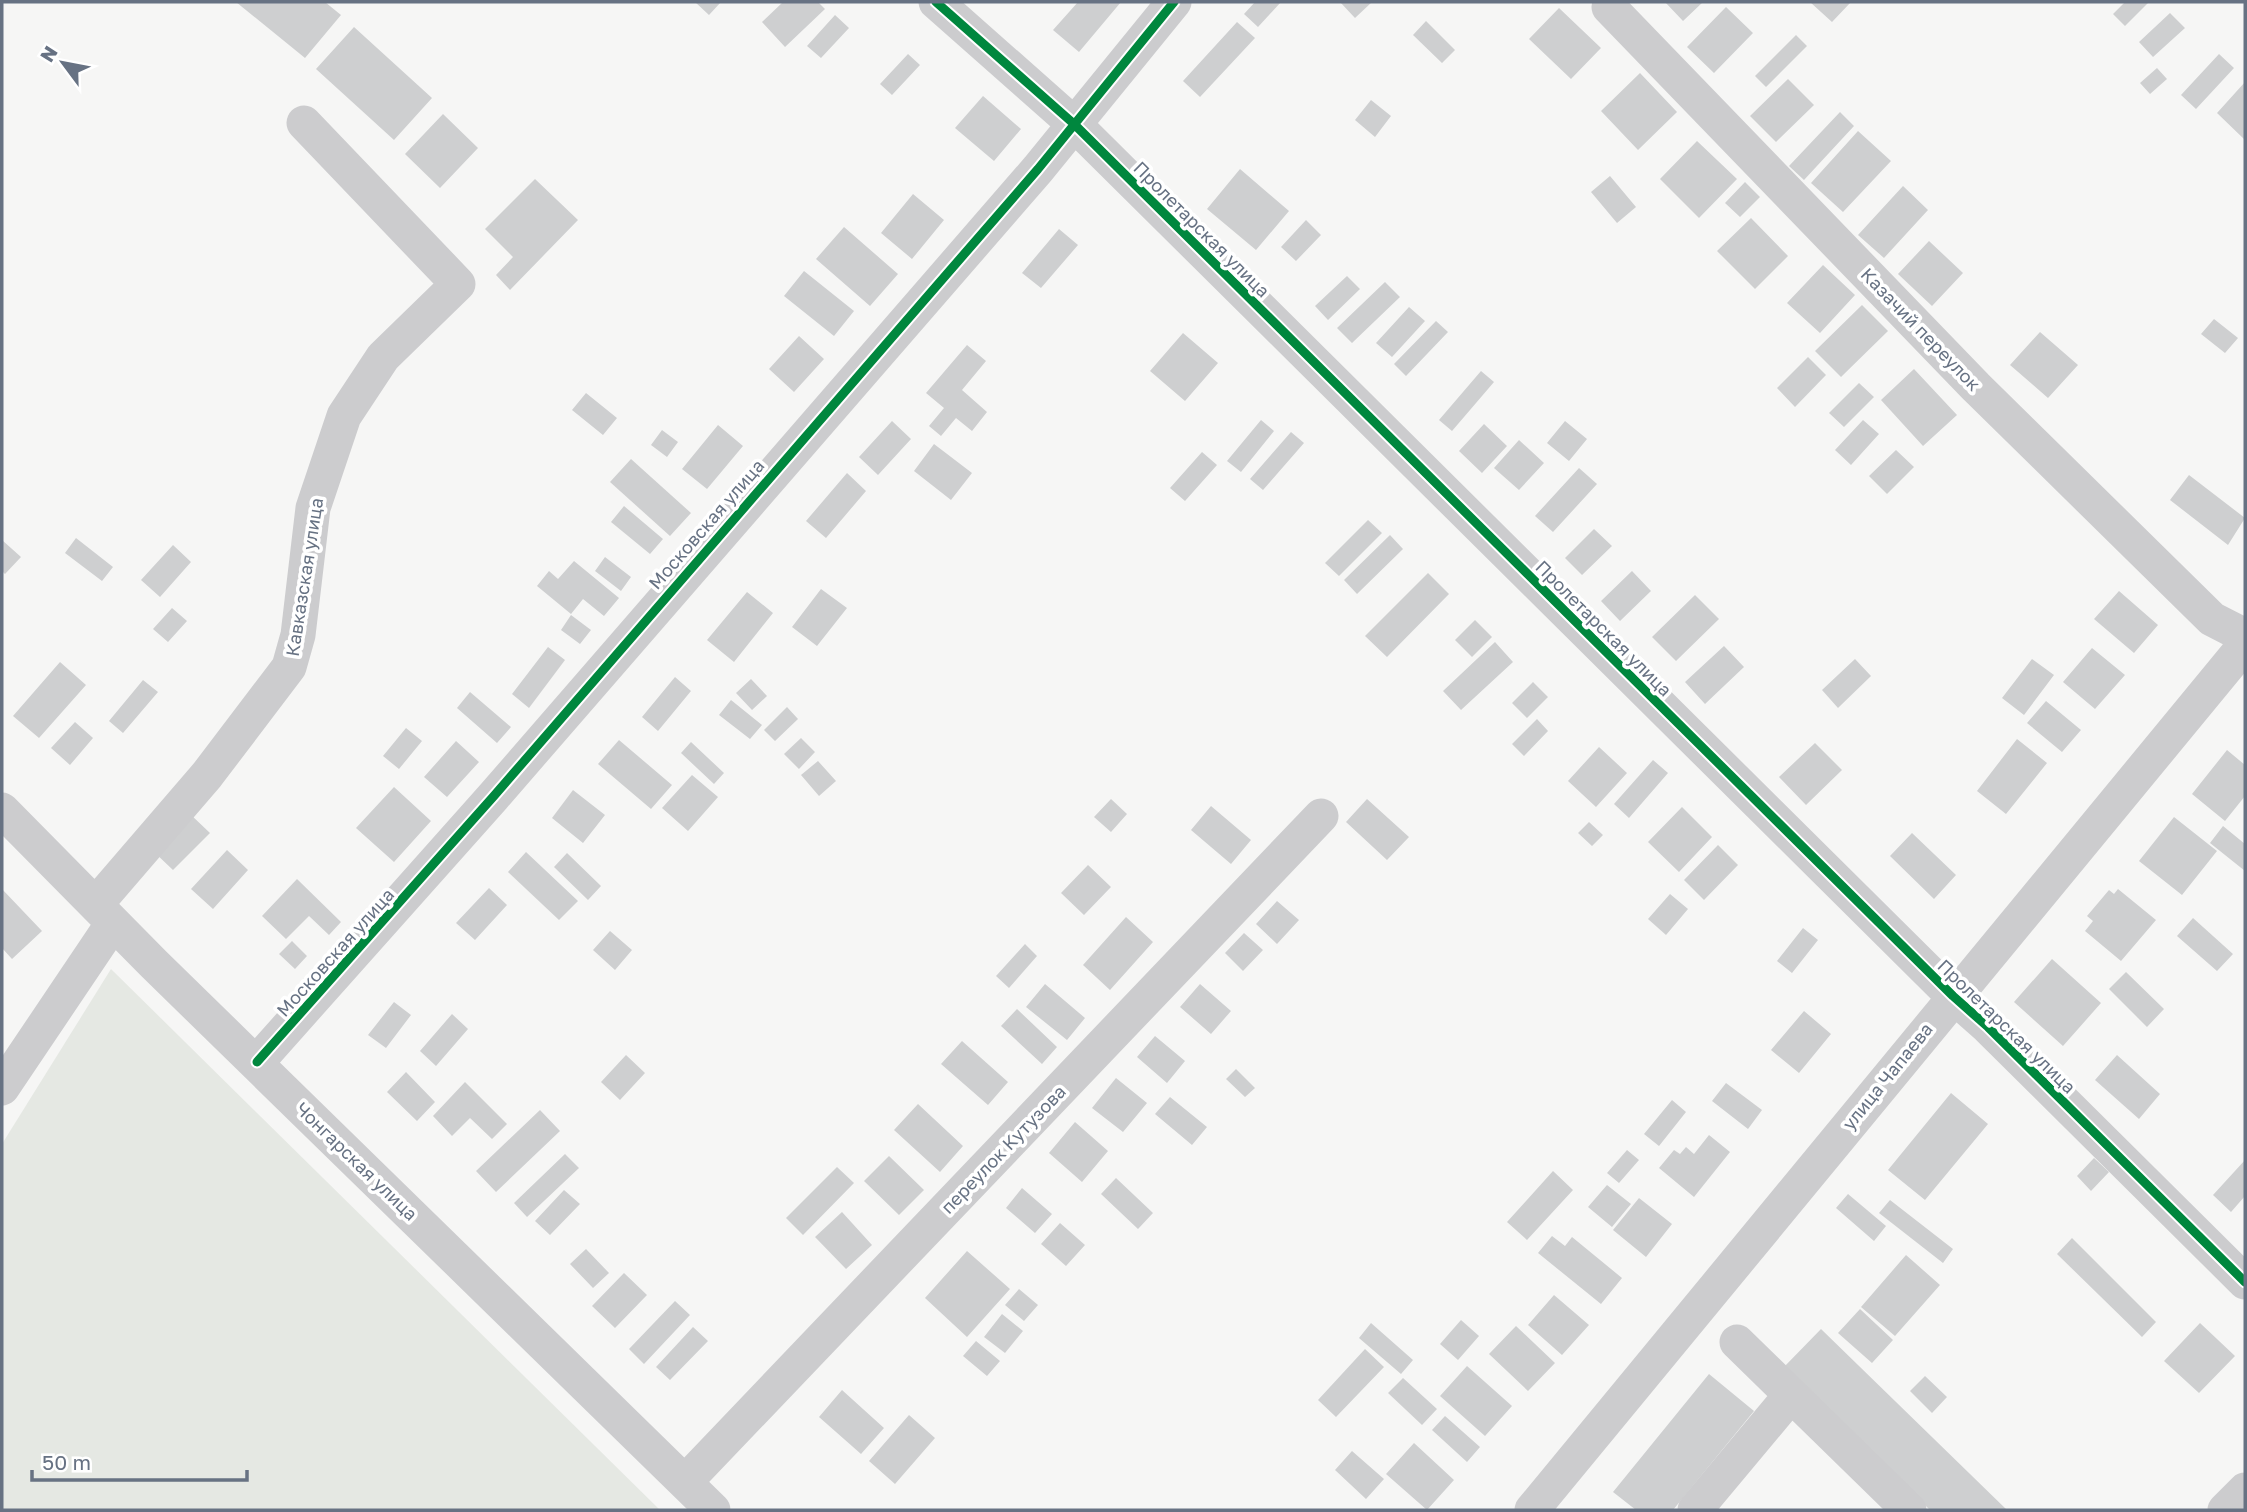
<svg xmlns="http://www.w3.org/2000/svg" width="2247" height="1512" viewBox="0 0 2247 1512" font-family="'Golos Text',sans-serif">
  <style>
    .green { fill: #e5e8e3 }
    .building { fill: #cecfd0 }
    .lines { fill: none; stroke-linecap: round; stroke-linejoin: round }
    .minor { stroke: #ccccce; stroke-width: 35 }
    .cycleway-casing { stroke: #fff; stroke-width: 13 }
    .cycleway { stroke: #00873e; stroke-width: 9 }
    .labels { text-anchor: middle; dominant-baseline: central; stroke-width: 7; stroke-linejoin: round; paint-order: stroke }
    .street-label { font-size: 18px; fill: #677283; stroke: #fff }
  </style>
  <rect width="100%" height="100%" fill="#f6f6f5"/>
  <path class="green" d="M 111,969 L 660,1510 L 2,1510 L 2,1144 Z"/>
  <path class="building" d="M 236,2 L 325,2 L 341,15 L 305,58 Z
    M 695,2 L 721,2 L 709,15 Z
    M 783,2 L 818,2 L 825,9 L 785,47 L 762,22 Z
    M 1078,2 L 1121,2 L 1079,52 L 1053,30 Z
    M 1255,2 L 1281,2 L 1258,27 L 1244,14 Z
    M 1340,2 L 1372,2 L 1355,18 Z
    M 1665,2 L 1703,2 L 1683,21 Z
    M 1810,2 L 1851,2 L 1832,22 Z
    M 2125,2 L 2149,2 L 2125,26 L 2113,14 Z
    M 1726,7 L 1753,33 L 1714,73 L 1687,47 Z
    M 1559,8 L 1601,48 L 1571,79 L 1529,39 Z
    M 2170,13 L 2185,28 L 2153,57 L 2139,42 Z
    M 835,15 L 849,28 L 821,58 L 807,46 Z
    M 1426,21 L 1455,50 L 1442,63 L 1413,35 Z
    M 1237,22 L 1255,38 L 1200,97 L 1183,81 Z
    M 354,27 L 432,98 L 394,140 L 316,69 Z
    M 1796,35 L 1807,46 L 1766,87 L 1755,76 Z
    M 908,54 L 920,65 L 892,95 L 880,84 Z
    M 2219,54 L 2234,68 L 2196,109 L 2181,95 Z
    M 2157,68 L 2167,79 L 2150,94 L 2140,83 Z
    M 1640,73 L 1677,112 L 1638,150 L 1601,111 Z
    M 1788,79 L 1814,105 L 1776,142 L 1750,116 Z
    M 2245,82 L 2245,140 L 2217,113 Z
    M 983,96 L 1021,129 L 994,161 L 955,128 Z
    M 1371,100 L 1391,116 L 1375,137 L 1355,120 Z
    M 1840,112 L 1854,126 L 1804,180 L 1789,166 Z
    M 443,114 L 478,148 L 440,188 L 405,154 Z
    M 1858,131 L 1891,161 L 1843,212 L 1811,183 Z
    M 1697,141 L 1737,179 L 1699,218 L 1660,179 Z
    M 1240,169 L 1289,211 L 1256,250 L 1207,209 Z
    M 1610,176 L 1636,207 L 1617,223 L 1591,192 Z
    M 535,179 L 578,220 L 510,290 L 496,275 L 513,257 L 485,229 Z
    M 1745,182 L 1760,197 L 1740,217 L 1725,203 Z
    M 1903,186 L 1928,210 L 1884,258 L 1858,235 Z
    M 913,194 L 944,220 L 912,259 L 881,233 Z
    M 1751,218 L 1788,256 L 1755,289 L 1717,251 Z
    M 1306,220 L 1321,235 L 1296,261 L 1281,247 Z
    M 844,227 L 898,274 L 870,306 L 816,259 Z
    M 1059,229 L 1078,245 L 1041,288 L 1022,273 Z
    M 1929,241 L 1963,273 L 1932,306 L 1898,274 Z
    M 1823,265 L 1855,295 L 1820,333 L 1787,303 Z
    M 804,271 L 854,311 L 834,336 L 784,296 Z
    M 1347,276 L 1360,289 L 1328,320 L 1315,306 Z
    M 1385,282 L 1400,297 L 1352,343 L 1337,328 Z
    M 1862,305 L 1888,331 L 1841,377 L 1815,351 Z
    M 1409,307 L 1425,321 L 1392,357 L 1376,343 Z
    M 2214,319 L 2238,338 L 2225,353 L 2201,334 Z
    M 1436,321 L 1448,332 L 1406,376 L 1394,364 Z
    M 2040,332 L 2078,365 L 2048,398 L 2010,365 Z
    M 1183,333 L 1218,363 L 1185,401 L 1150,371 Z
    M 799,336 L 824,359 L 794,392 L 769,369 Z
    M 967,345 L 986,361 L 962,390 L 987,412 L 972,431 L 956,418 L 941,436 L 929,426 L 944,408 L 926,393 Z
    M 1808,357 L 1826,375 L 1795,407 L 1777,388 Z
    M 1914,369 L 1957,415 L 1923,446 L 1881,400 Z
    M 1481,371 L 1494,382 L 1452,431 L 1439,420 Z
    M 1859,383 L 1874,397 L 1844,427 L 1829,413 Z
    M 586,393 L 617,418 L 603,435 L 572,410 Z
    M 1261,420 L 1274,431 L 1241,472 L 1227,461 Z
    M 1863,420 L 1879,434 L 1851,465 L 1835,450 Z
    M 892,421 L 911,439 L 878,475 L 859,457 Z
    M 1565,421 L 1587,439 L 1569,461 L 1547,443 Z
    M 1484,424 L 1507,446 L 1482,473 L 1459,451 Z
    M 718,425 L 743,446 L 707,489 L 682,469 Z
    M 662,430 L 678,442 L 667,457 L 651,445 Z
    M 1291,432 L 1304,443 L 1263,490 L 1250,479 Z
    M 1519,440 L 1544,463 L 1519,490 L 1494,468 Z
    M 934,444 L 972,473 L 951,500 L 914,471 Z
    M 1896,450 L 1914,467 L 1887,494 L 1869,476 Z
    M 1202,452 L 1217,465 L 1185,501 L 1170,488 Z
    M 631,459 L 691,513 L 670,536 L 610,482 Z
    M 1579,468 L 1597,484 L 1553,532 L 1535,516 Z
    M 847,473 L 866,491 L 826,538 L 806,521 Z
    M 2189,475 L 2245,518 L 2228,545 L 2170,500 Z
    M 624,506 L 663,539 L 650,554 L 611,522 Z
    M 1368,520 L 1382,533 L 1339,576 L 1325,563 Z
    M 1594,529 L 1612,546 L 1582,575 L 1565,558 Z
    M 1390,535 L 1403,549 L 1357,594 L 1344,580 Z
    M 76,538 L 113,567 L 102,581 L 65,553 Z
    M 2,540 L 21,557 L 5,574 L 2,571 Z
    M 173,545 L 191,562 L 160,597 L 141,580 Z
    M 605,557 L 631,577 L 621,591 L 595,571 Z
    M 574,561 L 619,598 L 604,616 L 583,599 L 571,614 L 537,586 L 549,571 L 558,579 Z
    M 1632,571 L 1651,591 L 1620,621 L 1601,601 Z
    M 1428,573 L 1449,594 L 1387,657 L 1365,636 Z
    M 821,589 L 847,608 L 817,646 L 792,627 Z
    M 2119,591 L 2158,625 L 2134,653 L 2094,619 Z
    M 747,592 L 773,613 L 734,662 L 707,640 Z
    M 1695,595 L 1719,619 L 1676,661 L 1652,637 Z
    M 172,608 L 187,621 L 168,642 L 153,629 Z
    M 571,615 L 591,630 L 580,644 L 561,630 Z
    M 1475,620 L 1492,637 L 1472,657 L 1455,640 Z
    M 1495,642 L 1513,662 L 1461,710 L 1443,691 Z
    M 1724,646 L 1744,667 L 1705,704 L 1685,682 Z
    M 548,647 L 565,660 L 529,708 L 512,694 Z
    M 2092,648 L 2125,675 L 2095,709 L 2063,682 Z
    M 1855,659 L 1871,676 L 1838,708 L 1822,690 Z
    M 2032,659 L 2054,675 L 2024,715 L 2002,698 Z
    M 60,662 L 86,685 L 39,738 L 13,716 Z
    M 675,677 L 691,691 L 658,731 L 642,717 Z
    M 751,679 L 767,696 L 752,710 L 736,693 Z
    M 143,680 L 158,692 L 123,733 L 109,721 Z
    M 1533,682 L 1548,697 L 1527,718 L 1512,703 Z
    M 470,692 L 511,727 L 497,743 L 457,708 Z
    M 731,700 L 762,725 L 750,739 L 719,715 Z
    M 2046,701 L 2081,730 L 2062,752 L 2027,723 Z
    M 787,707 L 798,719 L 775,741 L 764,730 Z
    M 1537,719 L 1548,731 L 1524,756 L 1512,744 Z
    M 75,722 L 93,738 L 70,765 L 51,748 Z
    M 406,728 L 422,741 L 399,769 L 383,756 Z
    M 801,738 L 815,752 L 799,769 L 784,754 Z
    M 2017,739 L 2047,763 L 2006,814 L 1977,791 Z
    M 619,740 L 672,785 L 651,809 L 598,764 Z
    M 456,741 L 479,762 L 447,797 L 424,777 Z
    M 691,742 L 724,773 L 714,784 L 681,753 Z
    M 1815,743 L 1842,770 L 1806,805 L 1779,777 Z
    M 1599,747 L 1627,773 L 1596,807 L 1568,781 Z
    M 2227,750 L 2245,765 L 2245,796 L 2225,821 L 2192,794 Z
    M 1653,760 L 1668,773 L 1629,818 L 1614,804 Z
    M 818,761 L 836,781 L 819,796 L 801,775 Z
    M 692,775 L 718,797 L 688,831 L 662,808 Z
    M 394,787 L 431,821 L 394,862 L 356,828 Z
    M 573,790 L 605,815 L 583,843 L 552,818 Z
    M 1111,799 L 1127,814 L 1111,832 L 1094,817 Z
    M 1367,799 L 1409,837 L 1387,860 L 1346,822 Z
    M 1211,806 L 1251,840 L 1231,864 L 1191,830 Z
    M 1682,807 L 1712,837 L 1679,872 L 1648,842 Z
    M 190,814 L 210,833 L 173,870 L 153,851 Z
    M 2174,817 L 2217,851 L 2182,895 L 2139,861 Z
    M 1589,822 L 1603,835 L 1592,846 L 1578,833 Z
    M 2223,826 L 2245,844 L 2245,871 L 2210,843 Z
    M 1912,833 L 1956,875 L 1934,899 L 1890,856 Z
    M 1718,845 L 1738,865 L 1704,900 L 1684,880 Z
    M 227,850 L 248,870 L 213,909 L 191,889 Z
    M 526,852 L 578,901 L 559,920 L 508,872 Z
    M 567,853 L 601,886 L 588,900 L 554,867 Z
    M 1088,865 L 1111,887 L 1084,915 L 1061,893 Z
    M 297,879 L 341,922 L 329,935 L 309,916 L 286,939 L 262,916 Z
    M 489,888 L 507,905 L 475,940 L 456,923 Z
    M 2,889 L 42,931 L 12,959 L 2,948 Z
    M 2118,889 L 2156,920 L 2121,961 L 2085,931 L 2093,921 L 2087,916 L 2109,890 L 2114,894 Z
    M 1670,894 L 1688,909 L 1666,935 L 1648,919 Z
    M 1277,901 L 1299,920 L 1277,944 L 1256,924 Z
    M 1126,917 L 1153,942 L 1110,990 L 1083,965 Z
    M 2193,918 L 2233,954 L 2217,971 L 2177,936 Z
    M 1803,928 L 1818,940 L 1792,973 L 1777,961 Z
    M 610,931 L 632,950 L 615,970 L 593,950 Z
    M 1244,933 L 1263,950 L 1243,971 L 1225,953 Z
    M 292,941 L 307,956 L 295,969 L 279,954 Z
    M 1025,944 L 1037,956 L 1009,988 L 996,976 Z
    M 2052,959 L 2101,1003 L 2063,1046 L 2014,1002 Z
    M 2126,972 L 2164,1009 L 2147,1027 L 2109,989 Z
    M 1045,984 L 1085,1018 L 1067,1040 L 1026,1007 Z
    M 1200,984 L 1231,1011 L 1211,1034 L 1180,1007 Z
    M 394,1002 L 411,1015 L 386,1048 L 368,1035 Z
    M 1017,1009 L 1057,1047 L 1042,1064 L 1001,1026 Z
    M 1804,1011 L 1831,1034 L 1799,1073 L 1771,1050 Z
    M 452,1014 L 468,1029 L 436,1066 L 420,1051 Z
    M 1155,1036 L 1185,1061 L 1167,1083 L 1137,1057 Z
    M 962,1041 L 1008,1082 L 988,1105 L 941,1064 Z
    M 626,1055 L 645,1073 L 620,1100 L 601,1082 Z
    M 2117,1055 L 2160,1094 L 2139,1119 L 2095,1080 Z
    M 1236,1069 L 1255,1088 L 1245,1097 L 1226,1079 Z
    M 406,1072 L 435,1102 L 417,1121 L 387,1092 Z
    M 1116,1078 L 1147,1103 L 1123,1132 L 1092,1108 Z
    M 465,1082 L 507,1124 L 492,1139 L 470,1118 L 452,1136 L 433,1116 Z
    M 1726,1083 L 1762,1110 L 1748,1129 L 1712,1101 Z
    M 1951,1093 L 1988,1124 L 1925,1200 L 1888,1170 Z
    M 1170,1097 L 1207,1127 L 1192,1145 L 1155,1114 Z
    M 1672,1100 L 1686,1112 L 1659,1146 L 1644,1134 Z
    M 918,1104 L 963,1146 L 940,1172 L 894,1130 Z
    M 540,1110 L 560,1131 L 496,1192 L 476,1171 Z
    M 1075,1122 L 1108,1151 L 1082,1182 L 1049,1153 Z
    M 1709,1135 L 1730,1152 L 1694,1197 L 1659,1168 L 1674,1150 L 1680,1154 L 1686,1147 L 1694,1154 Z
    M 1627,1150 L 1639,1160 L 1619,1183 L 1607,1173 Z
    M 565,1154 L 579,1168 L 527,1217 L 514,1203 Z
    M 889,1156 L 924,1190 L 899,1215 L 864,1181 Z
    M 2094,1158 L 2109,1172 L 2091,1191 L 2077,1176 Z
    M 2245,1160 L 2245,1196 L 2231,1212 L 2213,1195 Z
    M 837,1167 L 854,1183 L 803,1235 L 786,1218 Z
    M 1553,1171 L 1573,1190 L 1527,1240 L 1507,1222 Z
    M 1116,1178 L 1153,1213 L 1138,1229 L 1101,1194 Z
    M 1607,1185 L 1631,1204 L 1612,1227 L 1588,1207 Z
    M 1022,1188 L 1052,1214 L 1035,1233 L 1006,1208 Z
    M 564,1190 L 580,1204 L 550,1235 L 535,1221 Z
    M 1848,1194 L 1886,1226 L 1874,1241 L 1836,1208 Z
    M 1639,1198 L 1672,1224 L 1646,1257 L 1613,1230 Z
    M 1890,1200 L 1953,1249 L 1943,1263 L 1879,1213 Z
    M 842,1212 L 872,1245 L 846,1269 L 815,1237 Z
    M 1060,1223 L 1085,1245 L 1066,1266 L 1041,1244 Z
    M 1552,1236 L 1565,1246 L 1572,1237 L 1622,1278 L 1601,1304 L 1538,1253 Z
    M 2072,1238 L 2156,1322 L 2142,1337 L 2057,1254 Z
    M 586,1249 L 609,1273 L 593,1288 L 570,1264 Z
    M 967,1251 L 1010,1289 L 967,1337 L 925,1298 Z
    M 1906,1255 L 1940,1285 L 1895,1336 L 1861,1307 Z
    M 624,1273 L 647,1295 L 615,1328 L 592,1306 Z
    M 1019,1289 L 1038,1305 L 1024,1321 L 1005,1305 Z
    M 1554,1295 L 1589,1325 L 1562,1355 L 1528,1325 Z
    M 675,1301 L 690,1315 L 644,1364 L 629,1349 Z
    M 1860,1309 L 1893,1340 L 1872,1363 L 1838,1333 Z
    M 1002,1314 L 1023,1331 L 1005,1353 L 984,1337 Z
    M 1461,1320 L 1479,1336 L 1458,1360 L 1440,1344 Z
    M 1371,1323 L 1413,1360 L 1401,1374 L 1359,1338 Z
    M 2200,1323 L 2235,1356 L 2199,1393 L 2164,1361 Z
    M 1516,1326 L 1555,1363 L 1528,1391 L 1489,1354 Z
    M 693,1327 L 708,1341 L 670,1380 L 656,1367 Z
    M 1821,1329 L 2007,1510 L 1930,1510 L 1784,1367 Z
    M 976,1341 L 1000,1361 L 987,1376 L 963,1356 Z
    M 1365,1349 L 1384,1367 L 1336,1417 L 1318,1400 Z
    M 1467,1366 L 1512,1406 L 1485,1436 L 1440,1396 Z
    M 1709,1374 L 1754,1411 L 1673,1510 L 1636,1510 L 1613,1492 Z
    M 1925,1376 L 1947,1397 L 1932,1413 L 1910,1391 Z
    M 1403,1378 L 1437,1409 L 1422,1425 L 1388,1393 Z
    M 842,1390 L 884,1428 L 861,1454 L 819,1417 Z
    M 909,1415 L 935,1438 L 895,1484 L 869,1461 Z
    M 1445,1416 L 1480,1447 L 1467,1462 L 1432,1430 Z
    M 1414,1443 L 1454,1480 L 1427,1510 L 1386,1474 Z
    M 1352,1451 L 1384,1479 L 1366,1499 L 1335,1470 Z"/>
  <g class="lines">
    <path class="minor" d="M 936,2 L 1074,124 L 1953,996 L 1988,1027 L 2245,1282
      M 1609,7 L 1976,387 L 2212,619 L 2245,636
      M 2,810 L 154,964 L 713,1510
      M 96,904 L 207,775 L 289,667 L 298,635 L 313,508 L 344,416 L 383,357 L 458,284 L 304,123
      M 257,1062 L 493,797 L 1038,169 L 1174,2
      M 2,1088 L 113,923
      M 1737,1342 L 1909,1510
      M 685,1482 L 1321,816
      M 1532,1510 L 2245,645
      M 1695,1510 L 1791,1395
      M 2225,1510 L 2245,1490"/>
    <defs>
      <path id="cycleway" d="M 936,2 L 1074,124 L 1953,996 L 1988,1027 L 2245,1282
        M 257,1062 L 493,797 L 1038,169 L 1174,2"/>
    </defs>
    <use href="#cycleway" class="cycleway-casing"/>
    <use href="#cycleway" class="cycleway"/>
  </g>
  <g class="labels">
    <g class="street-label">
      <text transform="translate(1202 229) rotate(45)">Пролетарская улица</text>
      <text transform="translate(1921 329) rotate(46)">Казачий переулок</text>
      <text transform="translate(706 524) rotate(-49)">Московская улица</text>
      <text transform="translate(304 577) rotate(-81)">Кавказская улица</text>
      <text transform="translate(1604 628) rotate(45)">Пролетарская улица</text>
      <text transform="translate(335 952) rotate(-48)">Московская улица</text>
      <text transform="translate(2007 1026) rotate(44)">Пролетарская улица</text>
      <text transform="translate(1887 1076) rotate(-51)">улица Чапаева</text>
      <text transform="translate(1003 1149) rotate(-46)">переулок Кутузова</text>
      <text transform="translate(357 1161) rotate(44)">Чонгарская улица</text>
    </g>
  </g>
  <rect width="2247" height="1512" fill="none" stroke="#677283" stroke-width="7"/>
  <g transform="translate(63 63) rotate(302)" stroke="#ffffff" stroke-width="5" paint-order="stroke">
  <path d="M0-5L12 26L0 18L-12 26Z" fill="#677283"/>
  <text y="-10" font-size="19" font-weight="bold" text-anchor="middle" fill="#677283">N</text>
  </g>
  <path d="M32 1470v10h215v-10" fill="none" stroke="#677283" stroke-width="3.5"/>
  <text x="42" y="1470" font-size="21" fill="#677283" stroke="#ffffff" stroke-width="5" paint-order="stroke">50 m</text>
</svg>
